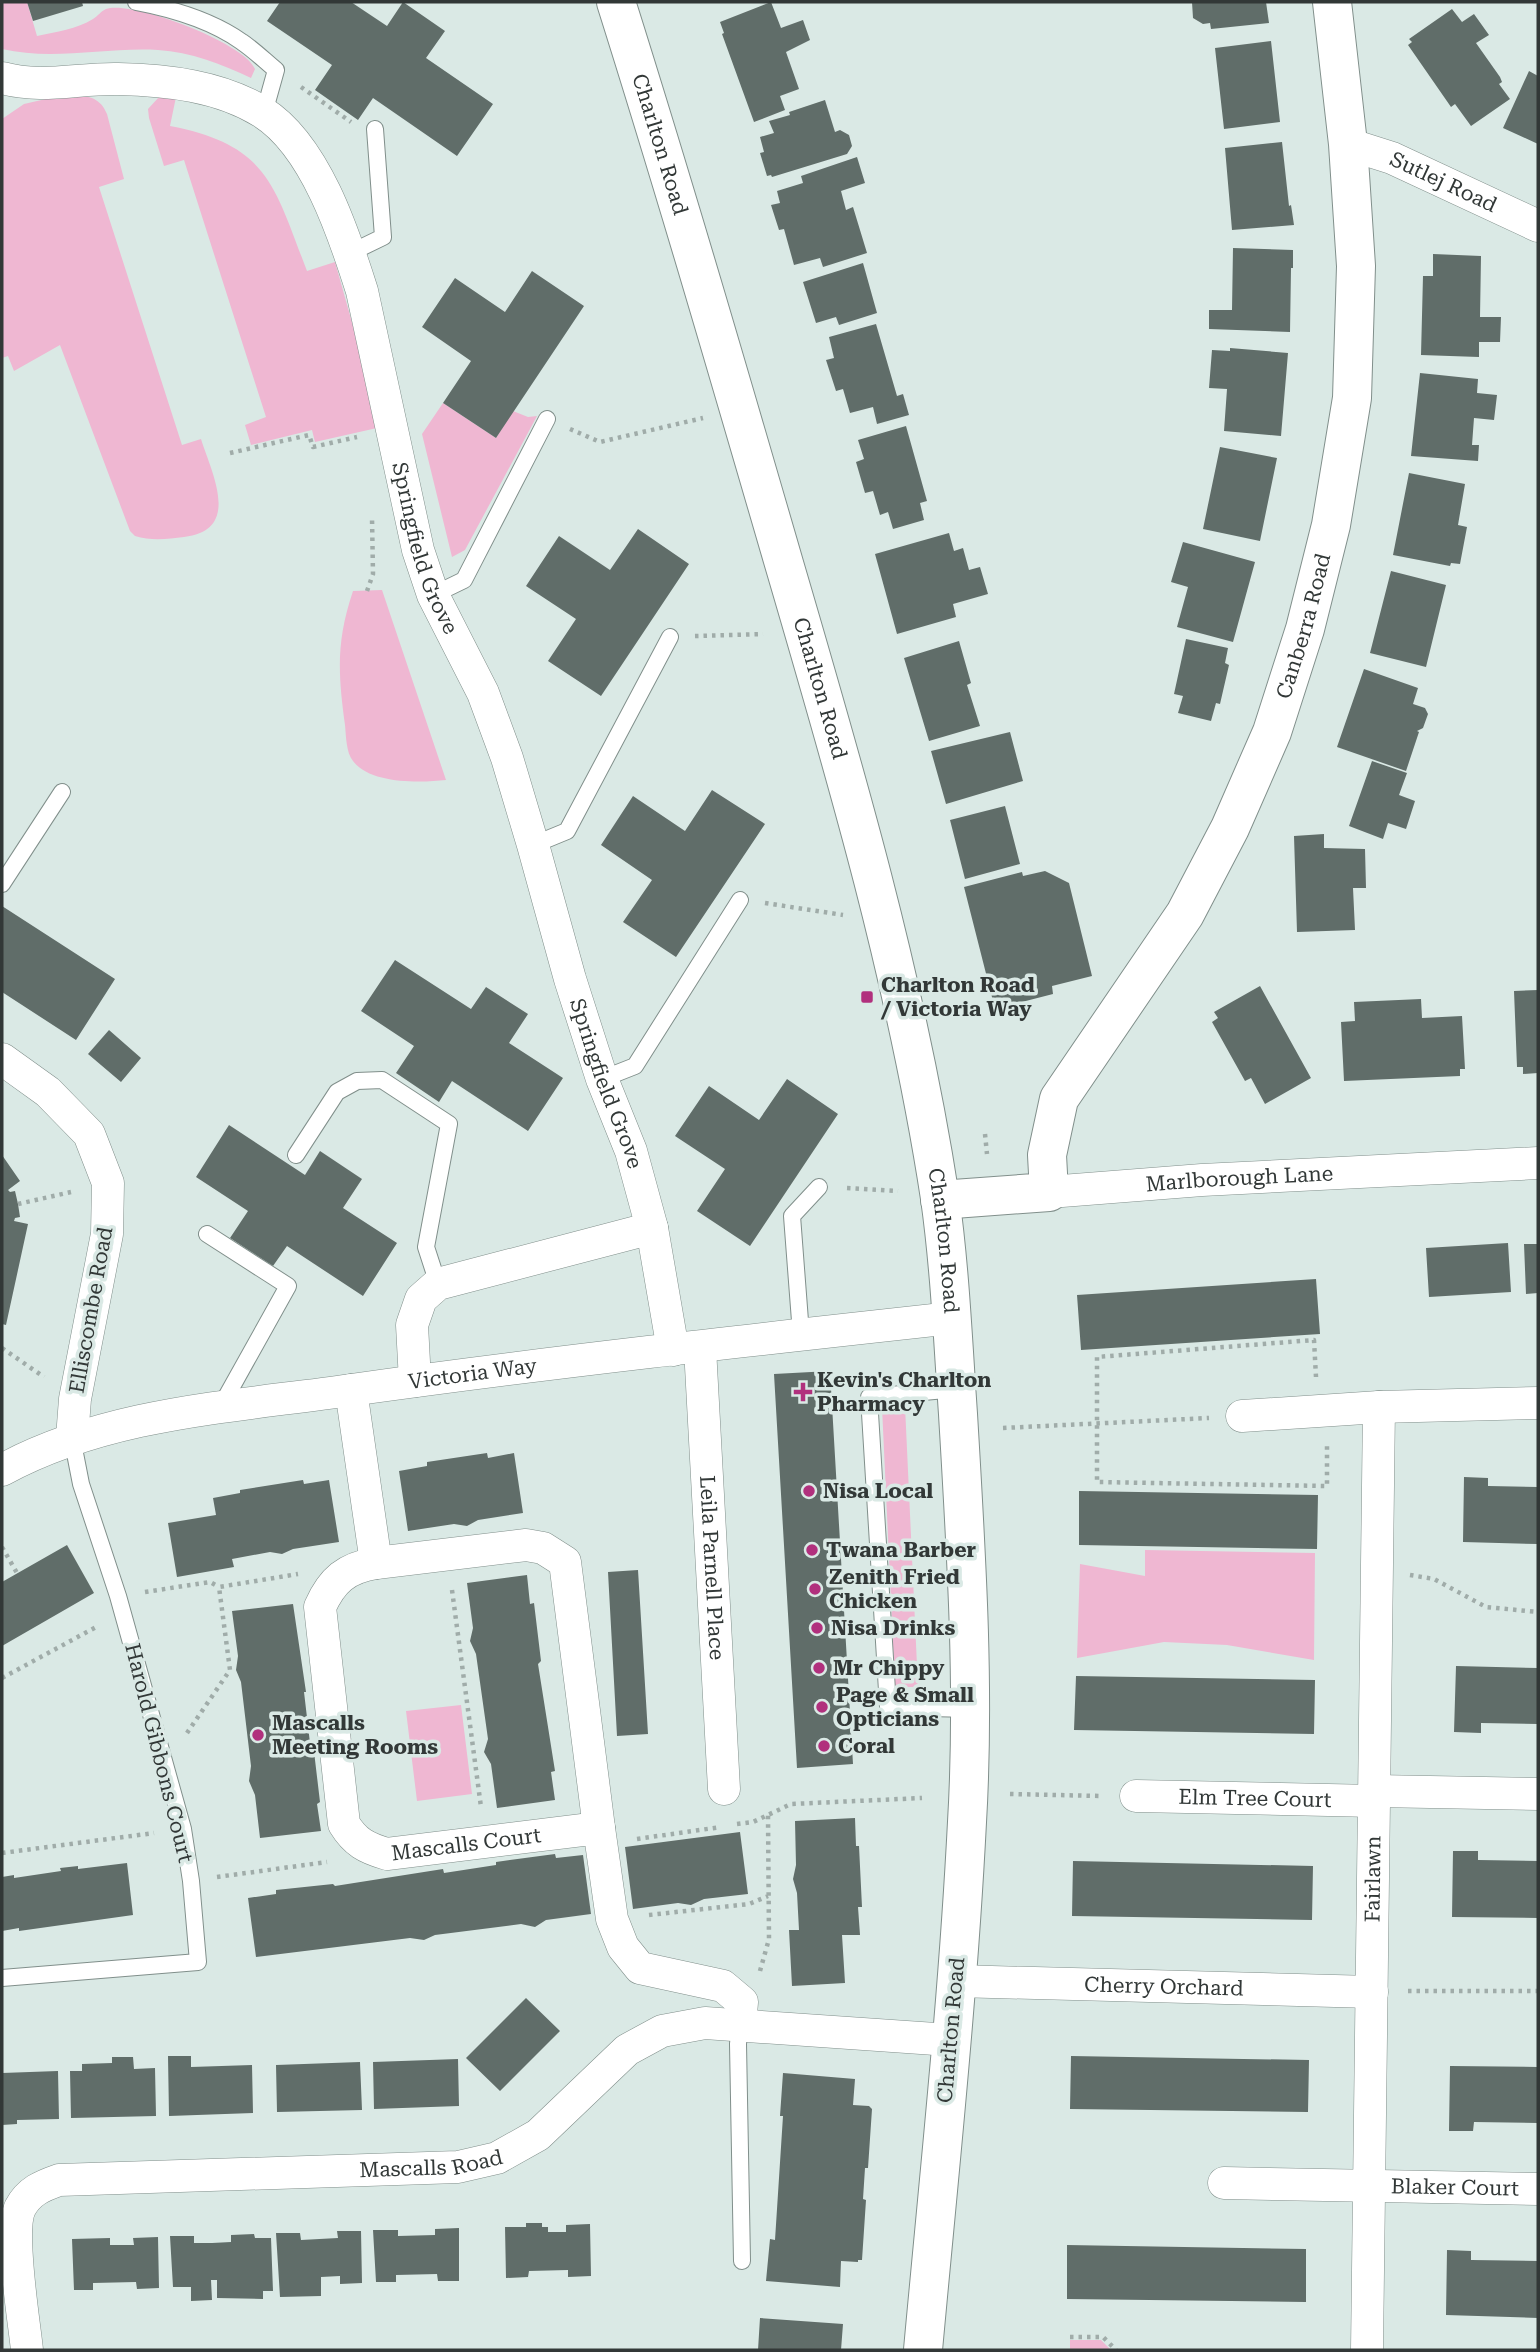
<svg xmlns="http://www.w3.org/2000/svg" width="1540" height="2352" viewBox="0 0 1540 2352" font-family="'Roboto Serif',serif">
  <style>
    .green { fill: #efb7d2 }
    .building { fill: #606d69 }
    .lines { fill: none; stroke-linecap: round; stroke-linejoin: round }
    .service-casing { stroke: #818f8b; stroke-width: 18 }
    .minor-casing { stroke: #818f8b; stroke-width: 33 }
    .tertiary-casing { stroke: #818f8b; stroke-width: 40 }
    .secondary-casing { stroke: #818f8b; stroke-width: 40 }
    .path { stroke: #a0aca9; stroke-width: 4.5; stroke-dasharray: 3.5 5; stroke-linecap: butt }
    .service { stroke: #fff; stroke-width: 16 }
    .minor { stroke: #fff; stroke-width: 32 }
    .tertiary { stroke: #fff; stroke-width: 38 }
    .secondary { stroke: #fff; stroke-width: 38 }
    .poi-dot { fill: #b1307d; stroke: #dae9e5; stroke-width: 2.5 }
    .labels { text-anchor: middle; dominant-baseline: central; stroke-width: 7; stroke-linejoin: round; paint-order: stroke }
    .street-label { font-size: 21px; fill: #323837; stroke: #dae9e5 }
    .poi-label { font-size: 21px; font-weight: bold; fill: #323837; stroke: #dae9e5; text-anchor: start }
  </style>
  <rect width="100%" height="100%" fill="#dae9e5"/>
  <path class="green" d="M 2,2 L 27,2 L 37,36 C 56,32 77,29 93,19 C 98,16 101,11 106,9 C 132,0 245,43 255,69 L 251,78 C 221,64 191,52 158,50 C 106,47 53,61 2,49 Z
    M 59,96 C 80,96 98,92 107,114 L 124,179 L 99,187 L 182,445 L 201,439 C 212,474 242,530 184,537 C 168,539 151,541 135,536 L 130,531 L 60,345 L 14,371 L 8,356 L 2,358 L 2,119 L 24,104 Z
    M 159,97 L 176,97 L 170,126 C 269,145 274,186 307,271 L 335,262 L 353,326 L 377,428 L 315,442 L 312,430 L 251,445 L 245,425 L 266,417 L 184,160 L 164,166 L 149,118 L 148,109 Z
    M 443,403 L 496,438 L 513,411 L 528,417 L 537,416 L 465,550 L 452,557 L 422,434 Z
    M 382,590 L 446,780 C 420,783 370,784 353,761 C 346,753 346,735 345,725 C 338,673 336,642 353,591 Z
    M 905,1406 L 918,1687 L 895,1687 L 882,1407 Z
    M 1145,1550 L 1315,1553 L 1314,1660 L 1227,1645 L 1164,1642 L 1077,1658 L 1080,1564 L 1145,1576 Z
    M 461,1705 L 472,1794 L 417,1801 L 406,1711 Z
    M 1070,2340 L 1101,2340 L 1111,2350 L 1070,2350 Z"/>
  <path class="building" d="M 27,2 L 82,2 L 83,6 L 33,21 Z
    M 280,2 L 351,2 L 387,26 L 403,2 L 445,31 L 426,58 L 493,104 L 457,156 L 373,98 L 358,120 L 315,90 L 332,65 L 267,21 Z
    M 771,2 L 781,28 L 803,20 L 810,40 L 786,52 L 799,89 L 780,96 L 785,110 L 754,122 L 722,34 L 724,33 L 720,22 Z
    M 1192,2 L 1266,2 L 1269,23 L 1211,29 L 1210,23 L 1203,24 L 1193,18 Z
    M 1452,9 L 1462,22 L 1474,14 L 1489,35 L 1476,43 L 1500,77 L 1502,82 L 1499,84 L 1510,99 L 1471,126 L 1455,104 L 1451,107 L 1408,45 L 1412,42 L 1409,39 Z
    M 1271,41 L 1280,122 L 1224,129 L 1215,48 Z
    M 1529,71 L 1538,76 L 1538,144 L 1503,128 Z
    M 825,100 L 835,132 L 840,130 L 849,135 L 852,146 L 847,154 L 772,177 L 771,175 L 767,176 L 760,153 L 764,152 L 760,137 L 774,133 L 769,121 L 790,115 L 789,112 Z
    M 1282,142 L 1289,206 L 1291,205 L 1294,225 L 1232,230 L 1225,148 Z
    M 857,157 L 865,183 L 841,191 L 846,210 L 853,207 L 867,253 L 823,267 L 820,258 L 794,265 L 784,229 L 779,230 L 771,205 L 780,203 L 777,191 L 803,183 L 801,176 Z
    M 1233,248 L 1293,250 L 1293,268 L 1291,268 L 1290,332 L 1209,329 L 1209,310 L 1232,310 Z
    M 1433,254 L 1481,256 L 1480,317 L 1501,317 L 1500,342 L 1479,342 L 1479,357 L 1421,355 L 1423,276 L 1433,276 Z
    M 863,263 L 877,313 L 839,325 L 836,317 L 816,323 L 803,282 Z
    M 532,271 L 584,306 L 496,438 L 443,403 L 471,361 L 422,327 L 455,278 L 505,312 Z
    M 876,324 L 897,396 L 903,394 L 909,415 L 877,424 L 873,407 L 850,413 L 843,389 L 836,391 L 826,360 L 834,358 L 829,337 Z
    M 1230,348 L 1288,353 L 1281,436 L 1224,431 L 1227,389 L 1209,388 L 1212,350 L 1230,351 Z
    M 1420,373 L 1478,379 L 1477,393 L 1497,395 L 1494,420 L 1474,418 L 1472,445 L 1479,445 L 1478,461 L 1411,456 Z
    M 906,426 L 927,501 L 920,503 L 924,520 L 893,529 L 888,512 L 880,515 L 873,491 L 865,493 L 856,462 L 864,459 L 858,440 Z
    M 1220,447 L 1277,458 L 1260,541 L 1203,529 Z
    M 1409,473 L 1465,484 L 1458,525 L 1467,527 L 1460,564 L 1451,563 L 1450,566 L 1393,555 Z
    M 638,529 L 689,564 L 601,696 L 548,661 L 576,619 L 526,586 L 559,536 L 610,570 Z
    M 949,533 L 954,551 L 963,548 L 969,570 L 980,567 L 988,594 L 953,604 L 956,617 L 897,634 L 875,554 Z
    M 1183,542 L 1255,562 L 1233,642 L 1177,627 L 1188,587 L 1171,582 Z
    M 1391,571 L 1446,585 L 1426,667 L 1370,653 Z
    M 1186,639 L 1228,648 L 1225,663 L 1229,665 L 1220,704 L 1216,703 L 1211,721 L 1178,713 L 1183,696 L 1174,694 Z
    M 959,641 L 971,683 L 967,685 L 980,726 L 929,741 L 904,658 Z
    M 1364,669 L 1418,688 L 1413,704 L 1425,708 L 1428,714 L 1423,728 L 1417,731 L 1419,732 L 1406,771 L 1337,747 Z
    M 1010,732 L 1023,781 L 946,804 L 931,751 Z
    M 1372,761 L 1407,773 L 1399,795 L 1415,801 L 1406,829 L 1388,823 L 1383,839 L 1349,826 Z
    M 712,790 L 765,824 L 676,957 L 623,922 L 652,880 L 601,845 L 633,796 L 685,831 Z
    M 1005,806 L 1020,864 L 965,879 L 950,820 Z
    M 1324,834 L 1324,848 L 1365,849 L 1366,888 L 1353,888 L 1355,930 L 1297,932 L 1294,836 Z
    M 1045,871 L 1069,883 L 1092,976 L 1052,986 L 1053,994 L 995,1009 L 964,887 L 1022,872 L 1023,876 Z
    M 2,906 L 115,979 L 76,1040 L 2,992 Z
    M 395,960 L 471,1009 L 486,987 L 528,1014 L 509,1043 L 563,1078 L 528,1131 L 452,1081 L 439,1102 L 396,1073 L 414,1046 L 361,1011 Z
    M 1260,986 L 1311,1078 L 1265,1104 L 1251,1078 L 1245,1081 L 1212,1022 L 1218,1018 L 1214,1012 Z
    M 1538,990 L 1538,1073 L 1523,1074 L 1523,1067 L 1517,1067 L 1514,991 Z
    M 1421,999 L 1422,1018 L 1462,1016 L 1465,1069 L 1460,1069 L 1460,1076 L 1344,1081 L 1341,1022 L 1355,1021 L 1354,1002 Z
    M 109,1030 L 141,1058 L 121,1082 L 88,1054 Z
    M 787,1079 L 838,1114 L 750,1246 L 697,1211 L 725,1169 L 675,1136 L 709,1086 L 759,1120 Z
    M 229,1125 L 305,1175 L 320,1151 L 362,1179 L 343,1208 L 397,1243 L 363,1296 L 287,1246 L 273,1266 L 230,1238 L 248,1211 L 196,1177 Z
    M 2,1155 L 20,1181 L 8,1190 L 10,1192 L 15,1191 L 18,1204 L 20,1217 L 15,1218 L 14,1221 L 28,1224 L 6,1325 L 2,1324 Z
    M 1508,1243 L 1511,1292 L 1429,1297 L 1426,1248 Z
    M 1524,1244 L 1538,1244 L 1538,1293 L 1526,1294 Z
    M 1316,1279 L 1320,1334 L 1081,1350 L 1077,1295 Z
    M 830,1371 L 853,1764 L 797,1768 L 774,1374 Z
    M 487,1453 L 488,1458 L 514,1453 L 523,1513 L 478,1520 L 467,1526 L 454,1524 L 408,1531 L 399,1471 L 427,1466 L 427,1462 Z
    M 1464,1477 L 1488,1478 L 1488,1486 L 1538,1487 L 1538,1544 L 1463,1542 Z
    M 303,1480 L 304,1484 L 329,1480 L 339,1542 L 293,1549 L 282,1554 L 270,1552 L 232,1559 L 234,1567 L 177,1577 L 168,1523 L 216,1515 L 213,1498 L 240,1493 L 240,1490 Z
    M 1079,1491 L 1318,1495 L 1317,1549 L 1079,1545 Z
    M 67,1545 L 94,1593 L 2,1646 L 2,1582 Z
    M 638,1570 L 648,1734 L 617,1736 L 608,1572 Z
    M 527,1575 L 530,1604 L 534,1603 L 541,1661 L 538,1664 L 555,1771 L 551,1772 L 555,1800 L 497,1808 L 491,1764 L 484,1752 L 488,1739 L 476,1654 L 470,1641 L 473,1628 L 467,1583 Z
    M 293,1604 L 306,1692 L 304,1692 L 310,1743 L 313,1743 L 320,1802 L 317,1804 L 321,1831 L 260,1838 L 255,1795 L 249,1781 L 251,1766 L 241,1682 L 236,1670 L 238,1656 L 232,1611 Z
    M 1456,1666 L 1538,1668 L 1538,1724 L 1481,1723 L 1481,1733 L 1454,1732 Z
    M 1076,1676 L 1315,1680 L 1314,1734 L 1074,1730 Z
    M 855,1818 L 856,1846 L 859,1846 L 862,1907 L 858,1907 L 860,1935 L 842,1935 L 845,1983 L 792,1986 L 789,1930 L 799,1930 L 797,1893 L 793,1879 L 796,1865 L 795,1821 Z
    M 740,1832 L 748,1894 L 704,1899 L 691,1905 L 678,1903 L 633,1909 L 625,1847 Z
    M 1453,1851 L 1478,1851 L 1478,1860 L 1538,1861 L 1538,1918 L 1452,1917 Z
    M 555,1854 L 556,1858 L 583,1855 L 591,1914 L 546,1920 L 535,1927 L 521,1924 L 435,1935 L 424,1940 L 410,1938 L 256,1957 L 248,1898 L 276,1894 L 276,1890 L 333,1884 L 335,1886 L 443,1869 L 444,1873 L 496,1865 L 496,1862 Z
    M 1073,1861 L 1313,1866 L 1312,1920 L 1072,1916 Z
    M 127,1863 L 133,1915 L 19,1931 L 19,1928 L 2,1931 L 2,1877 L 14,1875 L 14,1878 L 61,1871 L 60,1868 L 78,1866 L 78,1869 Z
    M 526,1998 L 560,2031 L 500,2091 L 466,2058 Z
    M 168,2056 L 191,2056 L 191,2067 L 252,2065 L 253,2113 L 169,2116 Z
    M 1071,2056 L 1309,2060 L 1308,2112 L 1070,2109 Z
    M 112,2057 L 133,2057 L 134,2069 L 155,2068 L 156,2116 L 71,2118 L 70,2071 L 82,2071 L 82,2064 L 112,2063 Z
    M 458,2059 L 459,2106 L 374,2109 L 373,2062 Z
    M 360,2062 L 362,2110 L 277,2112 L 276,2065 Z
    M 1450,2066 L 1538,2067 L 1538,2123 L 1474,2122 L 1473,2131 L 1449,2131 Z
    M 58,2071 L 59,2119 L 17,2120 L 17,2124 L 2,2125 L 2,2073 Z
    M 783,2073 L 855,2079 L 853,2105 L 869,2106 L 872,2109 L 868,2168 L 865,2168 L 863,2199 L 866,2200 L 862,2260 L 858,2260 L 858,2262 L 841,2261 L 840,2287 L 766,2281 L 770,2239 L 775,2240 L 783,2116 L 780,2116 Z
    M 526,2223 L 542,2223 L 542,2227 L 548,2227 L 548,2232 L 566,2232 L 566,2225 L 590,2224 L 591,2276 L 568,2277 L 568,2270 L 529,2271 L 528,2277 L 506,2278 L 505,2227 L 526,2227 Z
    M 459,2228 L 459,2281 L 438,2281 L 437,2274 L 396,2275 L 396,2282 L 376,2282 L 373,2230 L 398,2230 L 398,2236 L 435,2235 L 435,2229 Z
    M 337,2231 L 361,2231 L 362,2283 L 340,2284 L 340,2276 L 321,2277 L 321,2296 L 280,2297 L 276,2233 L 300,2233 L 301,2240 L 338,2238 Z
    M 254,2234 L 255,2238 L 271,2238 L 273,2291 L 263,2291 L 263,2299 L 217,2298 L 217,2280 L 211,2280 L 212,2300 L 191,2301 L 191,2287 L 173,2287 L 170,2236 L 194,2236 L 194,2243 L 212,2243 L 231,2242 L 231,2235 Z
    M 158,2237 L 159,2288 L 137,2289 L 136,2282 L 93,2283 L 93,2290 L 74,2290 L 72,2239 L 110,2238 L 110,2245 L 134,2245 L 133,2238 Z
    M 1067,2245 L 1306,2249 L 1306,2302 L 1067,2299 Z
    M 1447,2250 L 1471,2251 L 1471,2260 L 1538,2261 L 1538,2318 L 1446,2315 Z
    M 760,2318 L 843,2324 L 841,2350 L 758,2350 Z"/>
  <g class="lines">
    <defs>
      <path id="service" d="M 136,2 C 173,9 211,20 242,42 C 254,50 265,61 276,70 L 264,113
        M 350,253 L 383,237 L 375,129
        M 433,595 L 464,580 L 547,419
        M 533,845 L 567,831 L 670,637
        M 2,884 L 62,792
        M 602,1079 L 635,1066 L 740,900
        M 296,1155 L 337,1092 L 357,1081 L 382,1080 L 449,1124 L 426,1247 L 438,1284
        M 207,1234 L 288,1286 L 220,1408
        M 801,1334 L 792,1216 L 819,1187
        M 956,1389 L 869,1397 L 888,1707 L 970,1709
        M 2,1978 L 198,1962 L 191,1881 L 183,1829 L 118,1596 L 81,1484 L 72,1438
        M 740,2025 L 738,2044 L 742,2261"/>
      <g id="minor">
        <path id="s1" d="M 2,78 C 42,89 78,78 118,79 C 167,80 220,86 262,112 C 315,145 344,234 362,291 L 418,550 L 433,595 L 483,693 L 507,758 L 533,845 L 570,979 L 602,1079 L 631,1151 L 652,1228 L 438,1284 L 421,1299 L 412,1325 L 415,1381"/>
        <path id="s2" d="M 1348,144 L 1392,158 L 1538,226"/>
        <path d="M 2,1059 L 48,1092 L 89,1134 L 108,1183 L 107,1234 L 75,1399 L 72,1438"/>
        <path id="s3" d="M 1049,1192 L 1202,1180 L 1538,1163"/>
        <path d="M 652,1228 L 673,1350"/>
        <path id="s4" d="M 700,1348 L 724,1789"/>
        <path id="s5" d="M 351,1390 L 376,1563 C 346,1568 332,1580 320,1607 L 344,1824 C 355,1842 366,1848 387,1854 L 599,1828 L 612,1919 L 623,1947 L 640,1968 L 723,1986 L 742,2002 L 740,2025"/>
        <path d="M 1242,1416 L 1379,1407 L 1538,1403"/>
        <path id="s6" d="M 2,1470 C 109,1412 233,1407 351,1390 C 550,1362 751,1340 952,1318"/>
        <path d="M 376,1563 L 526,1545 L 543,1548 L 565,1562 L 599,1828"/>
        <path d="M 1375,1791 L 1538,1794"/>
        <path id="s7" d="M 1136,1796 L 1375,1801"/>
        <path id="s8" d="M 956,1981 L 1372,1992"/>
        <path id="s9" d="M 1224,2183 L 1538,2189"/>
        <path id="s10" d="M 27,2350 C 24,2320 9,2232 20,2208 C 29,2191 42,2186 59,2180 L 458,2167 L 497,2158 L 538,2135 L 627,2050 L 662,2031 L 705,2023 L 950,2040"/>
        <path id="s11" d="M 1367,2350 L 1379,1407"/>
      </g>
      <g id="tertiary">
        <path id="s12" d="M 940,1200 L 1049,1192 L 1047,1155 L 1059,1099 L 1185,914 L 1230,828 L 1272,732 L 1305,629 L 1331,525 L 1352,398 L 1356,266 L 1348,144 L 1332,2"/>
      </g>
      <g id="secondary">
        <path id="s13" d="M 616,2 C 675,189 730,378 785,567 C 846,775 907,983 940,1198 C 950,1269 953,1342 958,1414 C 966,1550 975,1686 967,1822 C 958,1999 939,2175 923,2350"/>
      </g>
    </defs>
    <use href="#service" class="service-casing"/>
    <use href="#minor" class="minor-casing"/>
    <use href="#tertiary" class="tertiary-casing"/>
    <use href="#secondary" class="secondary-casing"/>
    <path class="path" d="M 301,87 L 351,122
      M 570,429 L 600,442 L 703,418
      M 230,453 L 309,435 L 313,447 L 357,437
      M 367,591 L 373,574 L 372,518
      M 695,636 L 763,634
      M 765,903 L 843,915
      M 985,1134 L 987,1154
      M 847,1188 L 898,1191
      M 18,1204 L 71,1192
      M 2,1348 L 44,1377
      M 1316,1377 L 1314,1340 L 1097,1357 L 1097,1482 L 1327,1486 L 1327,1446
      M 1003,1428 L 1209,1418
      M 2,1547 L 17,1573
      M 1410,1575 L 1434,1579 L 1486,1607 L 1538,1612
      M 452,1590 L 481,1807
      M 145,1592 L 210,1582 L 219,1587
      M 2,1678 L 98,1626
      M 187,1733 L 230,1670 L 219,1587 L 298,1574
      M 1010,1794 L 1101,1796
      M 737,1824 L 753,1822 L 791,1804 L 922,1798
      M 637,1839 L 721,1827
      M 2,1853 L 154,1833
      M 217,1877 L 327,1862
      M 649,1915 L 749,1904 L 768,1896
      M 760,1971 L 769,1939 L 768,1815
      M 1408,1991 L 1538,1991
      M 1070,2337 L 1103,2337 L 1116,2350"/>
    <use href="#service" class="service"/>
    <use href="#minor" class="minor"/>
    <use href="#tertiary" class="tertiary"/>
    <use href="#secondary" class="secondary"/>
  </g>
  <g class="poi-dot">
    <rect x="860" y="990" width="14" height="14" rx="3.5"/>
    <path d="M799.5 1381.5h7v7h7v7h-7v7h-7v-7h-7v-7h7z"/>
    <circle cx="809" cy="1491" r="7"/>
    <circle cx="812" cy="1550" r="7"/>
    <circle cx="815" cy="1589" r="7"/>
    <circle cx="817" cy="1628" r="7"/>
    <circle cx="819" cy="1668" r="7"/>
    <circle cx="822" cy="1707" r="7"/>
    <circle cx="258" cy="1735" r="7"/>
    <circle cx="824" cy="1746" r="7"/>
  </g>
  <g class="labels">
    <g class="street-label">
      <text stroke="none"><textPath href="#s13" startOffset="149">Charlton Road</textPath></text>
      <text stroke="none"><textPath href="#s2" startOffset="103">Sutlej Road</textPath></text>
      <text stroke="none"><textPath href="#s1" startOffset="740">Springfield Grove</textPath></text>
      <text stroke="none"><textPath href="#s12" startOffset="740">Canberra Road</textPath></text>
      <text stroke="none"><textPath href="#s13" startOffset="716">Charlton Road</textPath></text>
      <text stroke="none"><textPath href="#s1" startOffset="1307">Springfield Grove</textPath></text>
      <text stroke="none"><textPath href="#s3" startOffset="191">Marlborough Lane</textPath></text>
      <text stroke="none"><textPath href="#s13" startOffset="1283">Charlton Road</textPath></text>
      <text transform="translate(91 1310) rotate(-80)">Elliscombe Road</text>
      <text stroke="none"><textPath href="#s6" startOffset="483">Victoria Way</textPath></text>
      <text stroke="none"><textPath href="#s4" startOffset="220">Leila Parnell Place</textPath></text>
      <text transform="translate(159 1753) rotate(76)">Harold Gibbons Court</text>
      <text stroke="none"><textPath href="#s7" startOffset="119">Elm Tree Court</textPath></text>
      <text stroke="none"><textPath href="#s5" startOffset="602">Mascalls Court</textPath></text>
      <text stroke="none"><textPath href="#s11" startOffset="471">Fairlawn</textPath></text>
      <text stroke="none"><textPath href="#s8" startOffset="208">Cherry Orchard</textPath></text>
      <text transform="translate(951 2030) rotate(-85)">Charlton Road</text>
      <text stroke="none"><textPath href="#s10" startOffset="565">Mascalls Road</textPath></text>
      <text stroke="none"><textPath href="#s9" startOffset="231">Blaker Court</textPath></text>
    </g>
    <g class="poi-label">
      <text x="881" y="985">Charlton Road<tspan x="881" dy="24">/ Victoria Way</tspan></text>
      <text x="817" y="1380">Kevin's Charlton<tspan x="817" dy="24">Pharmacy</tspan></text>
      <text x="823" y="1491">Nisa Local</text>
      <text x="826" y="1550">Twana Barber</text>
      <text x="829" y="1577">Zenith Fried<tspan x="829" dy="24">Chicken</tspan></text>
      <text x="831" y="1628">Nisa Drinks</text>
      <text x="833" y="1668">Mr Chippy</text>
      <text x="836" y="1695">Page &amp; Small<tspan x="836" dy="24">Opticians</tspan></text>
      <text x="272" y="1723">Mascalls<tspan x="272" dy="24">Meeting Rooms</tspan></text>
      <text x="838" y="1746">Coral</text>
    </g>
  </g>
  <rect width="1540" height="2352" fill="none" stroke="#323837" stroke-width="7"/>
</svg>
